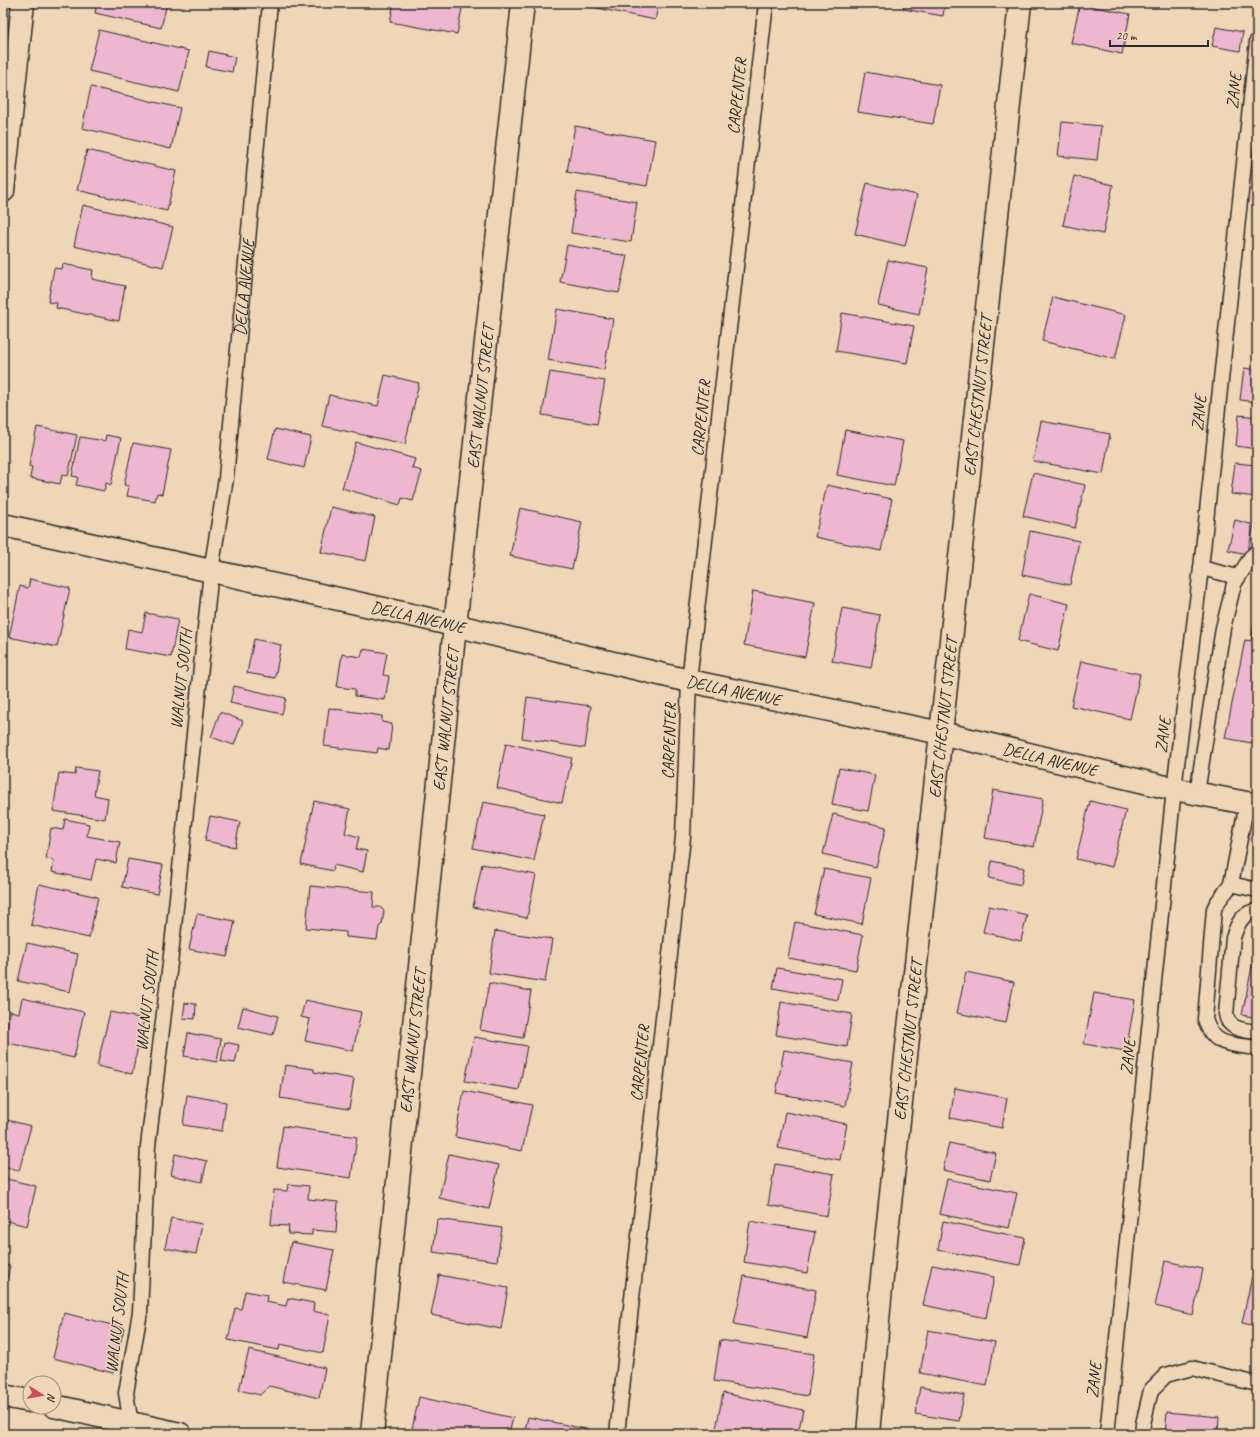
<svg xmlns="http://www.w3.org/2000/svg" width="1260" height="1437" viewBox="0 0 1260 1437" font-family="Caveat,sans-serif">
  <style>
    .building { fill: #eeb7d0; stroke: #2b2b2b }
    .lines { fill: none; stroke-linecap: round; stroke-linejoin: round }
    .service-casing { stroke: #2b2b2b; stroke-width: 17 }
    .minor-casing { stroke: #2b2b2b; stroke-width: 25 }
    .tertiary-casing { stroke: #2b2b2b; stroke-width: 25 }
    .service { stroke: #eed6b6; stroke-width: 14 }
    .minor { stroke: #eed6b6; stroke-width: 22 }
    .tertiary { stroke: #eed6b6; stroke-width: 22 }
    .labels { text-anchor: middle; dominant-baseline: central; stroke-width: 3; stroke-linejoin: round; paint-order: stroke }
    .street-label { font-size: 17px; fill: #2b2b2b; stroke: #eed6b6 }
  </style>
  <rect width="100%" height="100%" fill="#eed6b6"/>
  <filter id="ink" filterUnits="userSpaceOnUse"><feTurbulence type="fractalNoise" baseFrequency=".025" numOctaves="2"/><feDisplacementMap in="SourceGraphic" scale="8" xChannelSelector="R" yChannelSelector="G"/><feConvolveMatrix kernelMatrix="1 2 1 2 8 2 1 2 1" color-interpolation-filters="sRGB"/></filter>
  <g filter="url(#ink)">
    <path class="building" d="M 97,3 L 167,3 L 161,28 L 95,13 Z
      M 234,3 L 248,3 L 247,9 L 234,8 Z
      M 394,3 L 463,3 L 457,34 L 390,22 Z
      M 573,3 L 659,3 L 655,20 Z
      M 904,3 L 945,3 L 943,16 L 903,9 Z
      M 1080,4 L 1130,14 L 1122,54 L 1071,43 Z
      M 1216,27 L 1243,32 L 1240,51 L 1212,46 Z
      M 99,30 L 189,51 L 179,92 L 89,71 Z
      M 209,51 L 235,57 L 232,72 L 206,67 Z
      M 865,72 L 940,85 L 933,124 L 858,112 Z
      M 91,87 L 180,108 L 171,149 L 82,128 Z
      M 1062,122 L 1101,126 L 1097,160 L 1058,156 Z
      M 575,126 L 655,140 L 647,186 L 567,172 Z
      M 87,150 L 176,171 L 167,211 L 77,190 Z
      M 1257,155 L 1257,201 L 1252,200 Z
      M 1074,176 L 1113,185 L 1103,234 L 1063,225 Z
      M 867,183 L 917,195 L 905,246 L 855,234 Z
      M 577,192 L 637,202 L 631,242 L 571,233 Z
      M 83,205 L 173,227 L 163,267 L 74,246 Z
      M 567,245 L 627,256 L 619,293 L 560,282 Z
      M 888,260 L 928,268 L 919,314 L 878,305 Z
      M 63,264 L 93,270 L 92,279 L 125,286 L 119,321 L 56,308 L 57,303 L 48,302 L 54,268 L 62,269 Z
      M 1053,297 L 1126,315 L 1115,359 L 1042,341 Z
      M 557,309 L 613,319 L 604,370 L 548,360 Z
      M 842,313 L 914,326 L 907,363 L 836,351 Z
      M 1244,368 L 1257,370 L 1257,402 L 1240,400 Z
      M 550,372 L 605,381 L 597,424 L 542,415 Z
      M 385,375 L 419,383 L 405,444 L 322,426 L 329,395 L 378,406 Z
      M 1239,415 L 1257,417 L 1257,449 L 1236,446 Z
      M 1041,421 L 1110,434 L 1103,474 L 1033,461 Z
      M 37,427 L 77,435 L 68,476 L 62,475 L 60,484 L 30,478 L 32,467 L 29,466 Z
      M 275,429 L 311,437 L 304,468 L 268,459 Z
      M 845,430 L 903,441 L 894,486 L 837,475 Z
      M 106,435 L 121,438 L 111,485 L 106,483 L 104,491 L 76,485 L 78,477 L 72,476 L 80,437 L 105,441 Z
      M 356,442 L 415,459 L 412,468 L 422,471 L 413,501 L 402,498 L 400,505 L 342,488 Z
      M 133,443 L 171,450 L 162,494 L 157,493 L 155,501 L 127,496 L 129,486 L 124,485 Z
      M 1235,463 L 1257,465 L 1257,497 L 1231,494 Z
      M 1033,473 L 1085,485 L 1075,528 L 1023,516 Z
      M 827,485 L 892,499 L 881,551 L 815,537 Z
      M 331,507 L 375,517 L 366,561 L 321,552 Z
      M 520,508 L 582,522 L 572,569 L 510,556 Z
      M 1235,520 L 1254,525 L 1247,554 L 1228,550 Z
      M 1030,531 L 1079,541 L 1070,585 L 1022,575 Z
      M 30,579 L 70,588 L 57,647 L 9,637 L 20,586 L 28,588 Z
      M 753,591 L 815,603 L 805,657 L 744,645 Z
      M 1029,594 L 1069,604 L 1058,651 L 1018,641 Z
      M 842,608 L 880,615 L 871,668 L 832,661 Z
      M 146,613 L 178,619 L 171,657 L 125,649 L 128,629 L 142,632 Z
      M 1255,618 L 1257,618 L 1257,744 L 1225,738 L 1245,640 L 1251,641 Z
      M 254,639 L 281,645 L 275,678 L 247,673 Z
      M 363,649 L 387,653 L 383,675 L 389,676 L 385,700 L 355,696 L 355,689 L 337,687 L 342,654 L 361,657 Z
      M 1081,661 L 1140,674 L 1130,719 L 1071,706 Z
      M 234,686 L 286,698 L 282,714 L 230,703 Z
      M 527,697 L 591,706 L 585,748 L 522,738 Z
      M 329,708 L 382,716 L 382,722 L 392,724 L 389,750 L 378,748 L 377,753 L 324,746 Z
      M 220,712 L 243,721 L 234,745 L 211,737 Z
      M 506,743 L 572,758 L 562,803 L 497,788 Z
      M 76,768 L 98,771 L 94,795 L 108,798 L 105,819 L 53,811 L 59,773 L 75,775 Z
      M 839,768 L 875,775 L 868,811 L 832,804 Z
      M 993,790 L 1043,799 L 1034,847 L 985,838 Z
      M 314,801 L 350,809 L 345,833 L 359,837 L 356,849 L 367,851 L 363,872 L 334,865 L 333,871 L 301,864 Z
      M 1090,801 L 1126,810 L 1112,867 L 1076,859 Z
      M 483,802 L 544,814 L 534,861 L 473,848 Z
      M 833,814 L 886,827 L 876,867 L 823,854 Z
      M 210,816 L 240,822 L 235,847 L 205,841 Z
      M 65,819 L 89,824 L 87,836 L 120,842 L 116,863 L 96,859 L 91,880 L 52,872 L 54,860 L 46,859 L 51,828 L 63,830 Z
      M 128,859 L 163,865 L 157,894 L 122,887 Z
      M 992,861 L 1024,868 L 1021,885 L 989,878 Z
      M 482,864 L 536,875 L 527,918 L 473,907 Z
      M 824,869 L 871,878 L 862,924 L 814,914 Z
      M 39,884 L 98,897 L 89,938 L 31,925 Z
      M 310,886 L 374,892 L 373,907 L 380,907 L 384,911 L 382,924 L 379,927 L 377,940 L 346,937 L 346,932 L 306,928 Z
      M 989,906 L 1027,915 L 1021,941 L 983,932 Z
      M 197,914 L 235,921 L 227,957 L 189,949 Z
      M 795,922 L 863,935 L 856,970 L 788,958 Z
      M 495,931 L 552,939 L 545,982 L 489,973 Z
      M 27,943 L 78,954 L 70,992 L 18,981 Z
      M 1254,957 L 1257,958 L 1257,1018 L 1242,1015 Z
      M 777,968 L 842,979 L 838,1000 L 773,988 Z
      M 966,972 L 1014,982 L 1006,1023 L 957,1013 Z
      M 489,983 L 531,991 L 523,1038 L 480,1030 Z
      M 1094,993 L 1135,1000 L 1126,1051 L 1084,1044 Z
      M 22,998 L 84,1012 L 74,1058 L 4,1042 L 10,1011 L 19,1013 Z
      M 305,1000 L 361,1012 L 353,1051 L 305,1041 L 310,1019 L 301,1017 Z
      M 781,1002 L 852,1014 L 847,1047 L 776,1035 Z
      M 185,1003 L 196,1004 L 195,1019 L 183,1018 Z
      M 243,1007 L 278,1016 L 273,1035 L 238,1027 Z
      M 110,1012 L 144,1019 L 132,1074 L 97,1066 Z
      M 188,1033 L 221,1039 L 217,1062 L 184,1056 Z
      M 474,1037 L 527,1046 L 519,1090 L 465,1081 Z
      M 225,1042 L 239,1045 L 235,1063 L 221,1061 Z
      M 784,1050 L 853,1063 L 845,1106 L 776,1093 Z
      M 285,1065 L 314,1069 L 314,1072 L 354,1079 L 349,1109 L 280,1098 Z
      M 955,1088 L 1007,1098 L 1002,1128 L 950,1118 Z
      M 464,1091 L 532,1105 L 522,1151 L 455,1137 Z
      M 187,1095 L 226,1102 L 222,1131 L 183,1125 Z
      M 785,1112 L 847,1124 L 840,1160 L 778,1148 Z
      M 3,1119 L 31,1126 L 19,1171 L 3,1167 Z
      M 283,1126 L 357,1137 L 351,1178 L 277,1167 Z
      M 949,1143 L 996,1153 L 990,1180 L 943,1170 Z
      M 175,1154 L 207,1161 L 202,1182 L 171,1175 Z
      M 449,1154 L 499,1165 L 489,1209 L 439,1198 Z
      M 775,1164 L 834,1174 L 827,1216 L 768,1205 Z
      M 3,1178 L 36,1186 L 27,1226 L 3,1220 Z
      M 947,1179 L 1017,1193 L 1009,1228 L 939,1214 Z
      M 288,1184 L 309,1186 L 308,1199 L 338,1202 L 336,1232 L 312,1230 L 312,1235 L 288,1234 L 289,1226 L 271,1225 L 274,1190 L 287,1191 Z
      M 171,1218 L 202,1224 L 196,1254 L 165,1248 Z
      M 437,1219 L 502,1228 L 497,1261 L 433,1252 Z
      M 750,1221 L 815,1232 L 807,1273 L 744,1262 Z
      M 943,1221 L 1025,1238 L 1020,1265 L 938,1250 Z
      M 291,1242 L 334,1250 L 326,1290 L 283,1282 Z
      M 1165,1261 L 1203,1269 L 1193,1315 L 1155,1306 Z
      M 3,1265 L 10,1266 L 4,1291 L 3,1291 Z
      M 932,1265 L 994,1277 L 986,1318 L 923,1305 Z
      M 439,1275 L 508,1288 L 501,1329 L 431,1315 Z
      M 744,1276 L 816,1290 L 807,1338 L 734,1324 Z
      M 1252,1276 L 1257,1277 L 1257,1326 L 1242,1323 Z
      M 245,1291 L 267,1295 L 266,1302 L 286,1306 L 288,1298 L 314,1303 L 313,1311 L 330,1315 L 323,1353 L 280,1344 L 279,1350 L 228,1340 L 235,1308 L 241,1309 Z
      M 64,1313 L 124,1328 L 113,1373 L 53,1358 Z
      M 928,1330 L 995,1342 L 987,1386 L 920,1373 Z
      M 720,1340 L 814,1354 L 808,1396 L 714,1381 Z
      M 249,1350 L 325,1368 L 319,1398 L 269,1386 L 260,1395 L 239,1390 Z
      M 920,1387 L 964,1395 L 959,1421 L 915,1414 Z
      M 723,1393 L 803,1410 L 798,1434 L 715,1434 Z
      M 419,1397 L 513,1418 L 509,1434 L 411,1434 Z
      M 1167,1412 L 1219,1417 L 1218,1434 L 1165,1434 Z
      M 528,1417 L 595,1431 L 594,1434 L 524,1434 Z"/>
    <g class="lines">
      <defs>
        <g id="service">
          <path d="M 1201,568 L 1238,577"/>
          <path d="M 1197,793 L 1223,628 L 1234,584 L 1251,557 L 1257,552"/>
          <path d="M 1247,803 L 1231,884 C 1226,893 1217,900 1214,909 L 1205,1019 C 1213,1047 1232,1044 1257,1048"/>
          <path d="M 1231,884 L 1257,890"/>
          <path d="M 1257,911 C 1242,912 1237,925 1233,938 L 1226,1014 C 1228,1030 1244,1030 1257,1032"/>
          <path id="s1" d="M 132,1430 L 126,1393 L 140,1312 L 148,1146 L 171,955 L 211,571 L 226,478 L 270,3"/>
          <path d="M 617,1434 L 683,837 L 689,681 L 766,3"/>
          <path d="M 1107,1434 L 1174,789 L 1201,568 L 1257,41"/>
          <path d="M 1142,1434 L 1143,1424 L 1151,1390 L 1166,1375 L 1192,1368 L 1257,1384"/>
        </g>
        <g id="minor">
          <path d="M 3,191 L 23,3"/>
          <path id="s2" d="M 3,525 L 420,617 L 689,681 L 941,733 L 1174,789 L 1257,805"/>
          <path id="s3" d="M 372,1434 L 455,626 L 523,3"/>
          <path id="s4" d="M 868,1434 L 881,1287 L 1020,3"/>
        </g>
        <path id="tertiary" d="M 3,1396 L 30,1401
          M 54,1406 L 180,1434"/>
      </defs>
      <use href="#service" class="service-casing"/>
      <use href="#minor" class="minor-casing"/>
      <use href="#tertiary" class="tertiary-casing"/>
      <use href="#service" class="service"/>
      <use href="#minor" class="minor"/>
      <use href="#tertiary" class="tertiary"/>
    </g>
  </g>
  <g class="labels">
    <g class="street-label">
      <text transform="translate(1234 91) rotate(-84)">ZANE</text>
      <text transform="translate(737 96) rotate(-84)">CARPENTER</text>
      <text stroke="none"><textPath href="#s1" startOffset="1150">DELLA AVENUE</textPath></text>
      <text stroke="none"><textPath href="#s3" startOffset="1043">EAST WALNUT STREET</textPath></text>
      <text stroke="none"><textPath href="#s4" startOffset="1044">EAST CHESTNUT STREET</textPath></text>
      <text transform="translate(1199 413) rotate(-84)">ZANE</text>
      <text transform="translate(701 418) rotate(-84)">CARPENTER</text>
      <text stroke="none"><textPath href="#s2" startOffset="425">DELLA AVENUE</textPath></text>
      <text transform="translate(181 679) rotate(-84)">WALNUT SOUTH</text>
      <text stroke="none"><textPath href="#s2" startOffset="749">DELLA AVENUE</textPath></text>
      <text stroke="none"><textPath href="#s3" startOffset="719">EAST WALNUT STREET</textPath></text>
      <text stroke="none"><textPath href="#s4" startOffset="720">EAST CHESTNUT STREET</textPath></text>
      <text transform="translate(1163 735) rotate(-83)">ZANE</text>
      <text transform="translate(669 741) rotate(-88)">CARPENTER</text>
      <text stroke="none"><textPath href="#s2" startOffset="1073">DELLA AVENUE</textPath></text>
      <text transform="translate(147 1001) rotate(-83)">WALNUT SOUTH</text>
      <text stroke="none"><textPath href="#s3" startOffset="395">EAST WALNUT STREET</textPath></text>
      <text stroke="none"><textPath href="#s4" startOffset="396">EAST CHESTNUT STREET</textPath></text>
      <text transform="translate(1128 1057) rotate(-84)">ZANE</text>
      <text transform="translate(640 1063) rotate(-84)">CARPENTER</text>
      <text transform="translate(117 1323) rotate(-83)">WALNUT SOUTH</text>
      <text transform="translate(1094 1380) rotate(-84)">ZANE</text>
    </g>
  </g>
  <rect width="1260" height="1437" fill="none" stroke="#eed6b6" stroke-width="16"/>
  <rect x="8" y="8" width="1244" height="1421" fill="none" stroke="#2b2b2b" stroke-width="1.5" filter="url(#ink)"/>
  <g transform="translate(42 1395) rotate(101)"><circle r="19" fill="#eed6b6" stroke="#a0927e"/>
  <path d="M0-3L7 15L0 10L-7 15Z" fill="#d1495b"/>
  <text y="-6" font-size="11" font-weight="bold" text-anchor="middle" fill="#2b2b2b">N</text>
  </g>
  <path d="M1110 40v6h98v-6" fill="none" stroke="#2b2b2b" stroke-width="2"/>
  <text x="1116" y="40" font-size="12" fill="#2b2b2b" stroke="#eed6b6" stroke-width="3" paint-order="stroke">20 m</text>
</svg>
